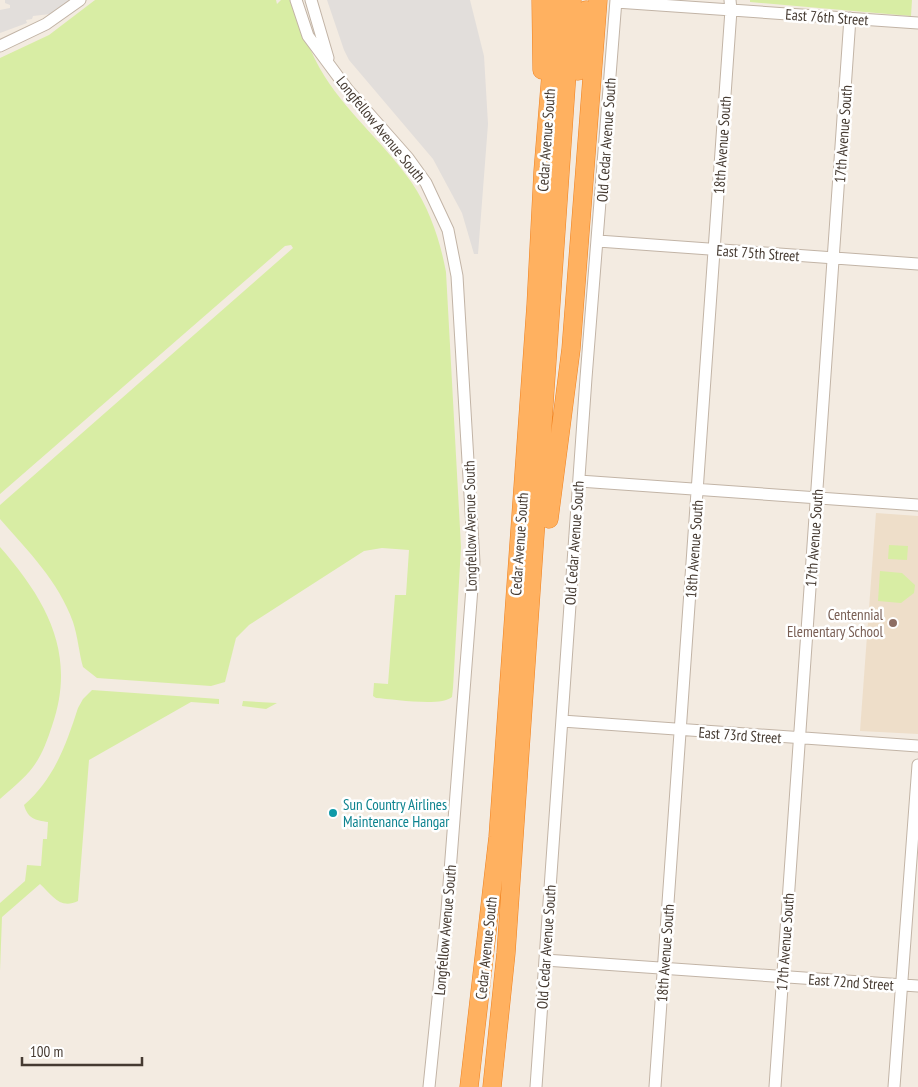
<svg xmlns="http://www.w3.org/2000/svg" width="918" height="1087" viewBox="0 0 918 1087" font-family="'PT Sans Narrow',sans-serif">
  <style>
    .education { fill: #eedec9 }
    .green { fill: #d8eda4 }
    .parking { fill: #e2dedb }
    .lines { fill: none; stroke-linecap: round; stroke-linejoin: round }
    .minor-casing { stroke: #c2b4a6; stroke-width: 13 }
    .highway-casing { stroke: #ef811f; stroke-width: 19 }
    .minor { stroke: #fff; stroke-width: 11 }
    .highway { stroke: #ffb160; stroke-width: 18 }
    .education-dot { fill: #8d6e63; stroke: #fff; stroke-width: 2 }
    .culture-dot { fill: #0f9aa8; stroke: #fff; stroke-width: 2 }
    .labels { text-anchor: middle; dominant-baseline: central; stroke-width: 5; stroke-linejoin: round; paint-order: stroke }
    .street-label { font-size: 15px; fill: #453a31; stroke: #fff }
    .education-label { font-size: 15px; fill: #785e54; stroke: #fff; text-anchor: end }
    .culture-label { font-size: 15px; fill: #0d838f; stroke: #fff; text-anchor: start }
  </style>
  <rect width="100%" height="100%" fill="#f3ebe1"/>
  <path class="education" d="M 876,513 L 918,516 L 918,734 L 860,731 Z"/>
  <path class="green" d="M 95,0 L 276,0 L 277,4 L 281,0 L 293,0 C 301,27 310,53 325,77 C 350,116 386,145 412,183 C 430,210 440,240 446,272 L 461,547 L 453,688 L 452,697 C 441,707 393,699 376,698 L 373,696 L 374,683 L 388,684 L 395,595 L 406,595 L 409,550 L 382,548 L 364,551 L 249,625 L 236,638 L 225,682 L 211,686 L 97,678 L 83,667 C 79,653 78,637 73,622 C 59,582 28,551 0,519 L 0,505 L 293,248 L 291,245 L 285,246 L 0,494 L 0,58 L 49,35 Z
    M 750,0 L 912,0 L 911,16 L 750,2 Z
    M 889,545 L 908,546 L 907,560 L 888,559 Z
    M 0,547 C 47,601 77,654 52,726 C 47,741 42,755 33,767 C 24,779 11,789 0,799 Z
    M 880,571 L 902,573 L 915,585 L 914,593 L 901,603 L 878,601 Z
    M 92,690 L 219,699 L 219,704 L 191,702 L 89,760 L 78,901 C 60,910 52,895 40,884 L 2,917 L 0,971 L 0,903 L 25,881 L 27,865 L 41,866 L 43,839 L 47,839 L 48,822 C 35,820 28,819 24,805 C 54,779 66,745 78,708 L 83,699 Z
    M 243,701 L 277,703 L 266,709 L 242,706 Z"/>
  <path class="parking" d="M 5,0 L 72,0 L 50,14 L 33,16 L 32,19 L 26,20 L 27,23 L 0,33 L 0,10 L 10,8 L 10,5 L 5,3 Z
    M 327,0 L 470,0 L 484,56 L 488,124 L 478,254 L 474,254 L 462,213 L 433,159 L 349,60 L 344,50 Z"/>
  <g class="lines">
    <defs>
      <path id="minor" d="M 296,0 L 308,36 L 348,90 L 408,158 L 426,183 L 448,230 L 457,276 L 474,562 L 447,910 L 429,1087
        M 311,0 L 328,58
        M 616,2 L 918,23
        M 0,46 L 46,24 L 80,0
        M 598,241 L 918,264
        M 579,481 L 918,505
        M 562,721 L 918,746
        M 545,960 L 918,986
        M 536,1087 L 586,378 L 616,0
        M 655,1087 L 731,10 L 730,0
        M 775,1087 L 850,18
        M 894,1087 L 918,765"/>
      <path id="highway" d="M 541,0 L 542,70
        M 578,71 L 586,10
        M 549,519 L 571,349 L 598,0
        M 469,1087 L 498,837 L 536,305 L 543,171 L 557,0
        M 492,1087 L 506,953 L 572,0"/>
    </defs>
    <use href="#minor" class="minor-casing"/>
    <use href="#highway" class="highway-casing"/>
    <use href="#minor" class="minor"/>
    <use href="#highway" class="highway"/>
  </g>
  <circle class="education-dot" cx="893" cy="623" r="5"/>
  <circle class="culture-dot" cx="333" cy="813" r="5"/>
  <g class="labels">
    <g class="street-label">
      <text transform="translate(827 17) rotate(4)">East 76th Street</text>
      <text transform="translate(381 129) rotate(51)">Longfellow Avenue South</text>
      <text transform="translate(843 134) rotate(-86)">17th Avenue South</text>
      <text transform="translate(546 140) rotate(-86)">Cedar Avenue South</text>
      <text transform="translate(606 140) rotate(-86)">Old Cedar Avenue South</text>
      <text transform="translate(722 145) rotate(-86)">18th Avenue South</text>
      <text transform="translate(758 253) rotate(4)">East 75th Street</text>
      <text transform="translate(470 526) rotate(-91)">Longfellow Avenue South</text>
      <text transform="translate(814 538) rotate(-86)">17th Avenue South</text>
      <text transform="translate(574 543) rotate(-86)">Old Cedar Avenue South</text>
      <text transform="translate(519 544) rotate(-86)">Cedar Avenue South</text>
      <text transform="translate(694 549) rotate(-86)">18th Avenue South</text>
      <text transform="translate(740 735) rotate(4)">East 73rd Street</text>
      <text transform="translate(445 930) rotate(-85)">Longfellow Avenue South</text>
      <text transform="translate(785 942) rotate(-86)">17th Avenue South</text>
      <text transform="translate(546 947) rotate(-86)">Old Cedar Avenue South</text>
      <text transform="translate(486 948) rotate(-84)">Cedar Avenue South</text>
      <text transform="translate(665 953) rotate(-86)">18th Avenue South</text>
      <text transform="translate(851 982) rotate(4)">East 72nd Street</text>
    </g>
    <g class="education-label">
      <text x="883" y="614">Centennial<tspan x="883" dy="17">Elementary School</tspan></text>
    </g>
    <g class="culture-label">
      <text x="343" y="804">Sun Country Airlines<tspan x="343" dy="17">Maintenance Hangar</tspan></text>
    </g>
  </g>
  <path d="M22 1057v8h120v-8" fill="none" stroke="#453a31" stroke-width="2.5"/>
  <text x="30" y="1057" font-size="15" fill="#453a31" stroke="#ffffff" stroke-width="4" paint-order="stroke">100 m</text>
</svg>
